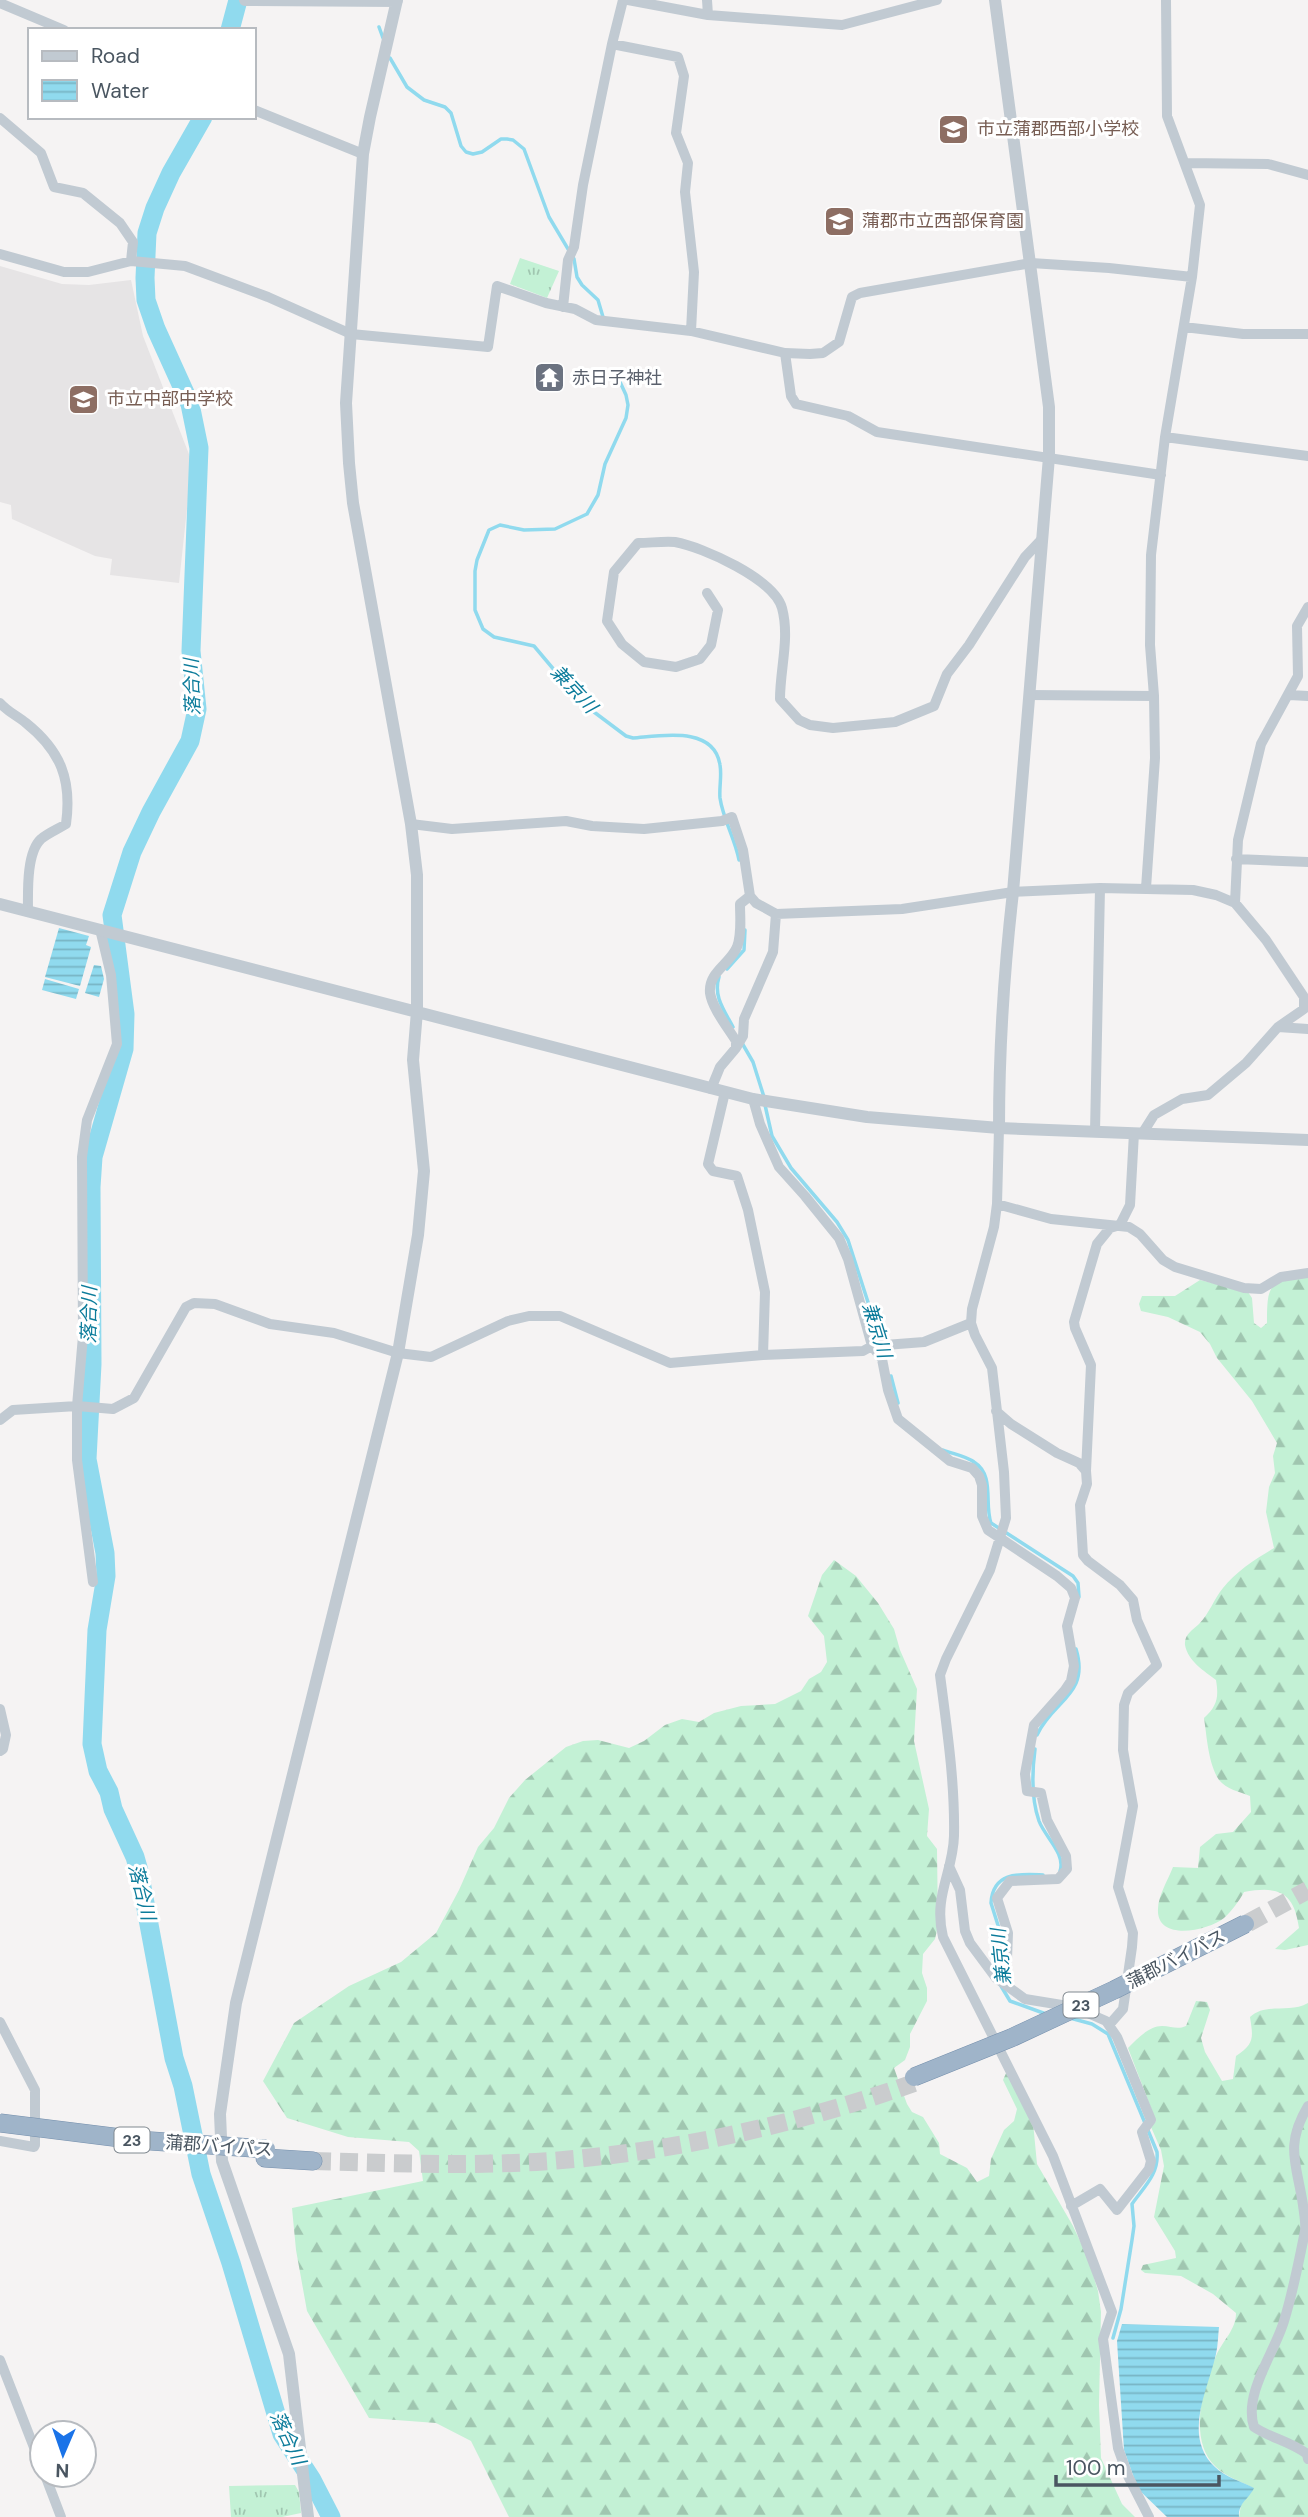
<svg xmlns="http://www.w3.org/2000/svg" width="1308" height="2517" viewBox="0 0 1308 2517" font-family="'DM Sans','Noto Sans JP',sans-serif">
  <style>
    .education { fill: #e6e4e5 }
    .forest { fill: url(#forest-firs) }
    .park { fill: url(#park-tufts) }
    .water { fill: url(#water-rules) }
    .lines { fill: none; stroke-linecap: round; stroke-linejoin: round }
    .stream { stroke: #90daee; stroke-width: 3.5 }
    .river { stroke: #90daee; stroke-width: 19 }
    .trunk-tunnel { stroke: #caccce; stroke-width: 18; stroke-dasharray: 18 9; stroke-linecap: butt }
    .trunk-casing { stroke: #7690ad; stroke-width: 19 }
    .minor { stroke: #c1cad2; stroke-width: 10 }
    .tertiary { stroke: #c1cad2; stroke-width: 12 }
    .trunk { stroke: #9fb4c9; stroke-width: 18 }
    .trunk-bridge-casing { stroke: #7690ad; stroke-width: 19; stroke-linecap: butt }
    .trunk-bridge { stroke: #9fb4c9; stroke-width: 18 }
    .labels { text-anchor: middle; dominant-baseline: central; stroke-width: 6; stroke-linejoin: round; paint-order: stroke }
    .shield { fill: #fff; stroke: #808990; stroke-width: 2 }
    .shield-label { font-size: 16px; font-weight: bold; fill: #4a5661 }
    .education-label { font-size: 18px; fill: #785e54; stroke: #fff; text-anchor: start }
    .worship-label { font-size: 18px; fill: #5b616d; stroke: #fff; text-anchor: start }
    .street-label { font-size: 18px; fill: #4a5661; stroke: #fff }
    .water-label { font-size: 19px; font-style: italic; fill: #0c7c9b; stroke: #fff }
  </style>
  <defs>
    <pattern id="forest-firs" width="22" height="20" patternUnits="userSpaceOnUse" patternTransform="scale(1.75)"><rect width="22" height="20" fill="#c3f1d5"/><path d="M5 1l3.5 6h-7zM16 11l3.5 6h-7z" fill="#a0c6b0"/></pattern>
    <pattern id="park-tufts" width="24" height="20" patternUnits="userSpaceOnUse" patternTransform="scale(1.75)"><rect width="24" height="20" fill="#c3f1d5"/><path d="M3 7l-1-3M5 7V3M7 7l1-3M15 17l-1-3M17 17v-4M19 17l1-3" fill="none" stroke="#a0c6b0"/></pattern>
    <pattern id="water-rules" width="6" height="5" patternUnits="userSpaceOnUse" patternTransform="scale(1.75)"><rect width="6" height="5" fill="#90daee"/><path d="M0 2.5h6" fill="none" stroke="#78b4c4"/></pattern>
  </defs>
  <rect width="100%" height="100%" fill="#f5f3f3"/>
  <path class="education" d="M 0,266 L 62,284 L 89,285 L 131,280 L 143,336 L 192,462 L 179,583 L 110,575 L 112,559 L 95,556 L 12,519 L 11,505 L 0,502 Z"/>
  <path class="forest" d="M 1308,1276 L 1308,1945 L 1285,1950 L 1275,1949 L 1299,1928 C 1294,1891 1278,1886 1244,1892 C 1239,1901 1232,1911 1224,1918 C 1208,1931 1156,1942 1158,1909 C 1158,1896 1168,1880 1173,1867 L 1198,1868 L 1200,1847 L 1216,1834 L 1233,1832 L 1251,1812 L 1250,1796 C 1240,1792 1226,1789 1219,1780 C 1208,1763 1207,1737 1204,1718 C 1217,1706 1219,1698 1216,1680 C 1204,1671 1188,1661 1185,1645 C 1184,1634 1193,1630 1199,1624 C 1209,1614 1214,1599 1223,1588 C 1235,1572 1257,1558 1274,1548 L 1266,1512 L 1269,1487 L 1275,1473 L 1273,1456 L 1277,1443 L 1252,1401 L 1217,1358 L 1210,1344 L 1200,1332 L 1168,1317 L 1141,1311 L 1139,1304 L 1142,1296 L 1175,1296 L 1200,1280 L 1248,1292 L 1252,1298 L 1254,1323 L 1261,1328 L 1267,1323 C 1267,1283 1269,1282 1308,1276 Z
    M 834,1560 L 856,1576 L 878,1603 L 894,1629 L 900,1650 L 917,1689 L 914,1741 L 929,1809 L 927,1836 L 937,1849 L 938,1926 L 935,1939 L 923,1954 L 922,1973 L 927,1988 L 927,2001 L 910,2034 L 910,2047 L 905,2060 L 894,2068 L 907,2104 L 912,2112 L 923,2117 L 939,2143 L 940,2154 L 967,2168 L 977,2182 L 989,2176 L 991,2159 L 1004,2130 L 1014,2121 L 1017,2109 L 1003,2080 L 1006,2073 L 1032,2112 L 1037,2164 L 1073,2226 L 1088,2258 L 1098,2291 L 1101,2312 L 1099,2405 L 1101,2458 L 1122,2504 L 1135,2517 L 509,2517 L 471,2441 L 436,2423 L 369,2418 L 307,2311 L 296,2250 L 292,2208 L 423,2181 L 419,2151 L 409,2142 L 348,2137 L 287,2118 L 263,2081 L 294,2023 L 349,1986 L 401,1962 L 436,1933 L 459,1890 L 478,1847 L 494,1828 L 509,1798 L 525,1780 L 566,1747 L 583,1741 L 598,1740 L 629,1748 L 644,1741 L 665,1725 L 682,1719 L 699,1722 L 714,1713 L 741,1706 L 775,1704 L 801,1691 L 809,1679 L 821,1672 L 827,1662 L 824,1636 L 808,1616 L 822,1575 Z
    M 1196,2001 L 1207,2002 L 1210,2010 L 1201,2038 L 1205,2052 L 1222,2081 L 1233,2079 L 1236,2056 C 1255,2044 1253,2037 1250,2017 C 1266,2002 1289,2014 1308,2003 L 1308,2517 L 1239,2517 L 1241,2505 L 1253,2488 C 1241,2481 1226,2477 1216,2467 C 1188,2442 1202,2386 1216,2356 C 1223,2340 1236,2330 1236,2313 L 1213,2294 L 1181,2276 L 1145,2273 L 1141,2270 L 1143,2265 L 1176,2258 L 1175,2251 L 1154,2217 L 1164,2166 L 1161,2150 L 1151,2127 L 1156,2121 L 1128,2048 C 1137,2039 1149,2026 1162,2026 C 1172,2026 1177,2030 1186,2026 Z"/>
  <path class="park" d="M 520,258 L 559,271 L 547,298 L 510,284 Z
    M 295,2485 L 299,2492 L 301,2513 L 282,2517 L 231,2517 L 229,2486 Z"/>
  <path class="water" d="M 59,928 L 89,936 L 86,945 L 91,947 L 80,986 L 45,977 Z
    M 94,965 L 101,966 L 104,979 L 99,997 L 85,993 Z
    M 45,979 L 79,989 L 76,999 L 42,990 Z
    M 1122,2324 L 1219,2327 C 1218,2336 1218,2345 1216,2354 C 1208,2390 1182,2436 1215,2467 C 1225,2477 1241,2481 1254,2488 C 1249,2499 1238,2503 1239,2517 L 1167,2517 L 1138,2489 L 1124,2450 L 1117,2341 Z"/>
  <g class="lines">
    <path class="stream" d="M 379,27 L 383,38
      M 390,58 L 407,87 L 424,100 L 445,107 L 451,113 L 461,146 L 466,152 L 473,154 L 482,152 L 501,139 L 507,139 L 513,140 L 524,149 L 549,217 L 574,259 L 577,277 L 582,285 L 598,300 L 603,317
      M 615,371 L 626,395 L 628,405 L 626,418 L 605,464 L 598,495 L 587,514 L 555,529 L 524,530 L 500,525 L 489,530 L 477,560 L 475,571 L 475,610 L 483,629 L 494,637 L 534,646 L 582,703 L 626,736 L 633,738 C 660,736 714,725 720,765 C 722,776 719,787 720,798 C 723,819 735,839 739,860
      M 727,969 L 744,950 L 745,930
      M 719,977 C 713,996 724,1010 733,1027
      M 742,1043 L 753,1062 L 764,1097
      M 765,1105 L 772,1136 L 791,1168 L 837,1222 L 848,1240 L 885,1355
      M 891,1376 L 898,1403
      M 943,1450 C 953,1454 966,1456 974,1462 C 995,1475 984,1504 991,1523 L 1073,1576 L 1078,1583 L 1079,1597
      M 1037,1735 C 1053,1700 1090,1695 1076,1649
      M 1035,1749 C 1032,1772 1031,1798 1039,1821 C 1045,1837 1066,1854 1060,1871
      M 1001,1979 L 1002,1938 L 991,1903 C 993,1871 1020,1874 1043,1875
      M 1001,1986 L 1010,2001 L 1046,2014
      M 1070,2018 L 1092,2024 L 1108,2034 L 1157,2152 C 1159,2174 1144,2187 1132,2204 L 1134,2226 L 1132,2240 L 1121,2309 L 1113,2338"/>
    <path class="river" d="M 230,30 L 238,0
      M 203,117 L 171,173 L 155,208 L 147,233 L 145,278 L 146,300 L 156,329 L 190,404 L 199,448 L 191,651 L 197,709 L 190,741 L 151,812 L 132,852 L 112,915 L 125,1014 L 124,1049 L 93,1157 L 91,1187 L 92,1364 L 87,1459 L 105,1553 L 106,1576 L 97,1630 L 92,1744 L 98,1771 L 109,1792 L 113,1809 L 135,1857 L 139,1871 L 174,2058 L 183,2086 L 201,2174 L 231,2263 L 282,2434 L 312,2480 L 331,2517"/>
    <path class="trunk-tunnel" d="M 1248,1923 L 1308,1890
      M 313,2161 C 387,2163 462,2166 536,2162 C 665,2154 792,2126 914,2083"/>
    <defs>
      <path id="trunk" d="M 265,2158 L 313,2161"/>
    </defs>
    <use href="#trunk" class="trunk-casing"/>
    <path class="minor" d="M 628,0 L 708,15 L 842,25 L 937,0
      M 707,0 L 708,15
      M 0,3 L 64,30
      M 612,44 L 678,57 L 684,76 L 676,133 L 688,163 L 685,192 L 694,272 L 691,331
      M 254,110 L 363,154
      M 0,118 L 41,153 L 54,187 L 83,193 L 120,223 L 133,242 L 131,261
      M 1185,163 L 1268,164 L 1308,175
      M 0,254 L 64,272 L 88,272 L 131,261 L 185,266 L 268,297 L 351,334 L 488,347 L 497,286 L 546,303 L 575,309 L 596,320 L 691,331 L 785,353 L 810,354 L 823,353 L 839,342 L 852,297 L 860,293 L 1031,263 L 1109,268 L 1192,277
      M 563,307 L 568,260 L 574,247 L 583,185 L 612,44 L 623,0
      M 1184,327 L 1243,334 L 1308,334
      M 785,353 L 791,396 L 796,404 L 848,416 L 877,432 L 1161,475
      M 1165,437 L 1308,456
      M 707,593 L 718,610 L 711,645 L 700,659 L 676,667 L 644,662 L 622,644 L 607,621 L 614,572 L 638,543 C 650,543 663,541 675,542 C 703,547 774,579 782,608 C 790,638 780,669 780,699 L 799,720 L 810,725 L 833,728 L 895,722 L 934,706 L 947,674 L 969,645 L 1025,557 L 1043,538
      M 1029,695 L 1154,696
      M 1289,695 L 1308,696
      M 0,703 C 8,712 16,715 26,723 C 61,751 72,780 66,824 C 58,829 48,833 41,839 C 26,853 28,893 28,912
      M 411,824 L 452,829 L 566,821 L 592,826 L 644,829 L 722,821 L 732,817 L 743,850 L 750,896 L 756,903 L 776,914 L 902,909 L 1013,892 L 1100,888 L 1193,890 L 1216,895 L 1235,903 L 1266,940 L 1304,997 L 1304,1009 L 1278,1027 L 1246,1063 L 1208,1095 L 1182,1099 L 1154,1115 L 1142,1134
      M 1236,859 L 1308,862
      M 1146,888 L 1155,758 L 1154,696 L 1150,645 L 1151,555 L 1165,437 L 1192,277 L 1200,205 L 1167,116 L 1166,0
      M 1235,903 L 1238,840 L 1261,744 L 1298,676 L 1297,626 L 1308,607
      M 1278,1027 L 1308,1029
      M 736,1048 L 736,1041 C 728,1028 712,1008 710,993 C 708,972 730,964 737,947 C 742,934 740,918 740,904 L 750,896
      M 711,1089 L 720,1067 L 736,1048 L 743,1036 L 744,1019 L 773,952 L 776,914
      M 725,1092 L 708,1164 L 713,1171 L 737,1176 L 748,1210 L 765,1292 L 763,1355
      M 753,1099 L 760,1124 L 779,1167 L 805,1196 L 839,1238 L 848,1259 L 872,1346 L 882,1359 L 888,1390 L 898,1419 L 950,1461 L 972,1468 L 979,1476 L 982,1485 L 982,1516 L 988,1530 L 1057,1576 L 1071,1588 L 1075,1598 L 1067,1626 L 1074,1666 L 1071,1681 L 1065,1690 L 1034,1725 L 1025,1774 L 1027,1791 L 1041,1793 L 1047,1820 L 1066,1856 L 1067,1869 L 1058,1879 L 1010,1881 L 997,1898 L 1008,1933 L 1006,1985
      M 999,1128 L 997,1204 L 994,1227 L 972,1309 L 971,1323 L 975,1335 L 992,1368 L 1004,1472 L 1006,1518 L 990,1570 L 946,1659 L 940,1675 C 947,1729 955,1782 954,1836 C 953,1873 933,1896 943,1937 L 1053,2156 L 1112,2312 L 1103,2339 L 1118,2448 L 1128,2476 L 1149,2517
      M 1095,1132 L 1100,888
      M 997,1204 L 1051,1219 L 1129,1227 L 1140,1234 L 1163,1260 L 1175,1267 L 1244,1288 L 1261,1289 L 1281,1277 L 1308,1273
      M 996,1411 L 1011,1424 L 1057,1453 L 1079,1463 L 1086,1471 L 1087,1484 L 1080,1505 L 1083,1555 L 1088,1561 L 1120,1585 L 1133,1600 L 1137,1620 L 1157,1665 L 1128,1693 L 1124,1705 L 1123,1750 L 1133,1806 L 1118,1887 L 1133,1933 L 1132,1947 L 1123,2009 L 1109,2025
      M 0,1420 L 13,1410 L 77,1406 L 113,1409 L 134,1398 L 186,1307 L 194,1303 L 215,1304 L 270,1324 L 334,1333 L 398,1353 L 431,1357 L 508,1321 L 529,1316 L 560,1316 L 670,1363 L 763,1355 L 863,1351 L 872,1346 L 924,1342 L 971,1323
      M 1086,1471 L 1091,1365 L 1075,1328 L 1074,1322 L 1097,1244 L 1110,1228 L 1120,1225 L 1130,1205 L 1134,1133
      M 93,1582 L 77,1460 L 77,1406 L 83,1336 L 82,1157 L 87,1120 L 117,1044 L 111,975 L 100,929
      M 0,1709 L 6,1735 L 3,1749 L 0,1751
      M 949,1866 L 960,1890 L 965,1931 L 970,1943 L 996,1978 L 1025,1999 L 1074,2007 L 1106,2021 L 1117,2037 L 1151,2120 L 1142,2132 L 1151,2161 L 1149,2169 L 1117,2210 L 1100,2189 L 1071,2206
      M 0,2022 L 35,2090 L 35,2145 L 34,2147 L 0,2141
      M 1308,2106 C 1284,2146 1297,2164 1303,2205 C 1304,2213 1306,2223 1305,2231 C 1299,2261 1293,2292 1284,2321 C 1275,2352 1243,2394 1254,2427 C 1270,2438 1290,2441 1307,2454 L 1308,2459
      M 0,2360 L 42,2468
      M 45,2475 L 61,2517"/>
    <path class="tertiary" d="M 245,0 L 397,1
      M 995,0 L 1049,407 L 1049,457 L 1013,892 C 1004,971 999,1049 999,1128
      M 0,904 L 753,1099 L 867,1117 L 999,1128 L 1308,1140
      M 308,2517 L 289,2354 L 222,2161 L 220,2114 L 236,2003 L 398,1353 L 418,1235 L 424,1171 L 413,1060 L 417,1011 L 417,875 L 411,824 L 353,503 L 349,463 L 346,403 L 363,154 L 370,117 L 397,0"/>
    <use href="#trunk" class="trunk"/>
    <defs>
      <path id="trunk-bridge" d="M 914,2077 L 1011,2038 L 1114,1990 L 1245,1924
        M 0,2123 L 137,2140 L 266,2149"/>
    </defs>
    <use href="#trunk-bridge" class="trunk-bridge-casing"/>
    <use href="#trunk-bridge" class="trunk-bridge"/>
  </g>
  <defs>
    <symbol id="school-square" viewBox="-11 -11 22 22"><rect x="-9" y="-9" width="18" height="18" rx="4" fill="#8d6e63" stroke="#fff"/><path d="M0-5L7-2L0 1L-7-2ZM-4 1L0 2.5L4 1V4Q0 6-4 4Z" fill="#fff"/></symbol>
    <symbol id="temple-square" viewBox="-11 -11 22 22"><rect x="-9" y="-9" width="18" height="18" rx="4" fill="#6b7280" stroke="#fff"/><path d="M0-6L5-2H3V0L6.5 2.5H4V6H1.5V3h-3V6H-4V2.5H-6.5L-3 0V-2H-5Z" fill="#fff"/></symbol>
  </defs>
  <g fill-rule="evenodd">
    <use href="#school-square" x="936" y="112" width="35" height="35"/>
    <use href="#school-square" x="822" y="204" width="35" height="35"/>
    <use href="#temple-square" x="532" y="360" width="35" height="35"/>
    <use href="#school-square" x="66" y="382" width="35" height="35"/>
  </g>
  <g class="labels">
    <g class="shield">
      <rect x="1063.5" y="1992.5" width="35" height="25" rx="5"/>
      <rect x="114.5" y="2127.5" width="35" height="25" rx="5"/>
    </g>
    <g class="shield-label">
      <text x="1081" y="2005">23</text>
      <text x="132" y="2140">23</text>
    </g>
    <g class="education-label">
      <text x="977" y="129">市立蒲郡西部小学校</text>
      <text x="862" y="221">蒲郡市立西部保育園</text>
      <text x="107" y="399">市立中部中学校</text>
    </g>
    <g class="worship-label">
      <text x="572" y="378">赤日子神社</text>
    </g>
    <g class="street-label">
      <text transform="translate(1176 1959) rotate(-27)">蒲郡バイパス</text>
      <text transform="translate(219 2146) rotate(4)">蒲郡バイパス</text>
    </g>
    <g class="water-label">
      <text transform="translate(192 687) rotate(-92)">落合川</text>
      <text transform="translate(574 689) rotate(47)">兼京川</text>
      <text transform="translate(89 1315) rotate(-89)">落合川</text>
      <text transform="translate(877 1330) rotate(73)">兼京川</text>
      <text transform="translate(142 1892) rotate(76)">落合川</text>
      <text transform="translate(1001 1957) rotate(-96)">兼京川</text>
      <text transform="translate(288 2438) rotate(65)">落合川</text>
    </g>
  </g>
  <rect x="28" y="28" width="228" height="91" fill="#ffffff" stroke="#b7bbc0" stroke-width="2"/>
  <rect x="42" y="51" width="35" height="10" fill="#c1cad2" stroke="#b7bbc0" stroke-width="2"/>
  <text x="91" y="63" font-size="21" fill="#4a5661">Road</text>
  <rect x="42" y="80" width="35" height="21" fill="url(#water-rules)" stroke="#b7bbc0" stroke-width="2"/>
  <text x="91" y="98" font-size="21" fill="#4a5661">Water</text>
  <g transform="translate(63 2454) rotate(182)"><circle r="33" fill="#ffffff" stroke="#b7bbc0" stroke-width="2"/>
  <path d="M0-5L12 26L0 18L-12 26Z" fill="#1a73e8"/>
  <text y="-10" font-size="19" font-weight="bold" text-anchor="middle" fill="#4a5661">N</text>
  </g>
  <path d="M1056 2475v10h163v-10" fill="none" stroke="#4a5661" stroke-width="3.5"/>
  <text x="1066" y="2475" font-size="21" fill="#4a5661" stroke="#ffffff" stroke-width="5" paint-order="stroke">100 m</text>
</svg>
